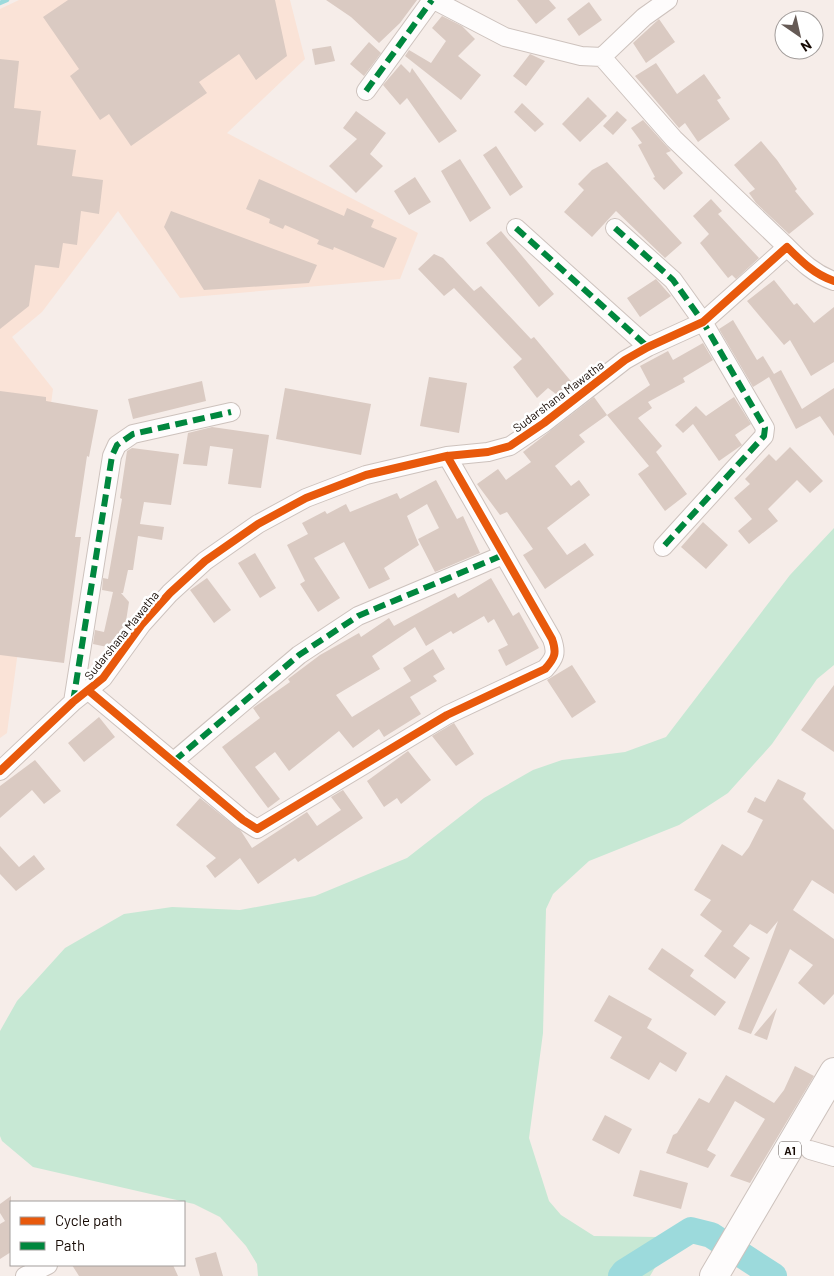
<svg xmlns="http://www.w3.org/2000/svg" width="834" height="1276" viewBox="0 0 834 1276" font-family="Barlow,sans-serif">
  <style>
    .built { fill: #fae3d7 }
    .green { fill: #c7e8d4 }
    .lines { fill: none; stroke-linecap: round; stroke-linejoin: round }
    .stream { stroke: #9cdadc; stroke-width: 4.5 }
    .river { stroke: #9cdadc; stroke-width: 26 }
    .building { fill: #dacac2 }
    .minor-casing { stroke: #cdc2bd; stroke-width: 20 }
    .trunk-casing { stroke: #cdc2bd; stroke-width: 30 }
    .minor { stroke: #fefcfc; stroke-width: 18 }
    .trunk { stroke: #fefcfc; stroke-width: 28 }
    .quiet { stroke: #00873e; stroke-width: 6; stroke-dasharray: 12 6; stroke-linecap: butt }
    .cycleway-casing { stroke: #fff; stroke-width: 11 }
    .cycleway { stroke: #e8590c; stroke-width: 8 }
    .labels { text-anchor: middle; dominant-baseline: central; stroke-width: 5; stroke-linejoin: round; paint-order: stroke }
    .shield { fill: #fff; stroke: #5d5450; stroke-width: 1 }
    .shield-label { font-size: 11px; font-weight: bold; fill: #170b05 }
    .street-label { font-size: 12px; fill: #170b05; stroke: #fff }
  </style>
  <rect width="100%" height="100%" fill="#f6ede9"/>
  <path class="built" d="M 19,0 L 290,0 L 305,59 L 227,133 L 418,233 L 400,279 L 180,298 L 118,211 L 42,312 L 12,337 L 53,389 L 7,733 L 0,738 L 0,9 Z"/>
  <path class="green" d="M 834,528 L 834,665 L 817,679 L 772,744 L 728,793 L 679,825 L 589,861 L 553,894 L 546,909 L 543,1033 L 529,1138 L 549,1201 L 561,1215 L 594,1236 L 657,1237 L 663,1254 L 650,1276 L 258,1276 L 257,1264 L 246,1246 L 220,1217 L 194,1204 L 33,1167 L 2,1141 L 0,1136 L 0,1031 L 17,1001 L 65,948 L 124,914 L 172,907 L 240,910 L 315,896 L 407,858 L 484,798 L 533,770 L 562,760 L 625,752 L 666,737 L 790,575 Z"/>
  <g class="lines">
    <path class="stream" d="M 0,3 L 7,0"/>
    <path class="river" d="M 621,1276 L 624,1272 L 691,1230 L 711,1235 L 774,1276"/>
  </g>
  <path class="building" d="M 68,0 L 275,0 L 287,56 L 256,80 L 239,54 L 199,82 L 207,93 L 131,146 L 109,114 L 100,120 L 70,76 L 79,69 L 43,17 Z
    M 326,0 L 417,0 L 400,23 L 379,43 L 351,17 Z
    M 517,0 L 549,0 L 556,8 L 536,24 Z
    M 589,2 L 602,20 L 579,36 L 567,19 Z
    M 442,16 L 462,26 L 475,39 L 458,56 L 481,75 L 461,100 L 405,56 L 409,50 L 431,63 L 446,41 L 432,28 Z
    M 659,19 L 675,42 L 646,63 L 633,43 Z
    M 369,42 L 381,53 L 364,76 L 350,64 Z
    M 331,46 L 335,61 L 315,65 L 312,49 Z
    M 530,54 L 545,61 L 526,86 L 513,76 Z
    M 0,59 L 19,61 L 14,108 L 41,111 L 37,145 L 76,150 L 72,176 L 103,180 L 99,214 L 81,211 L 77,245 L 63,243 L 59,268 L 35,265 L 29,306 L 0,329 Z
    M 656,63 L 677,94 L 704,74 L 721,98 L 717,100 L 730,119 L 698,142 L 685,123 L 679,128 L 635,76 Z
    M 401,64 L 410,73 L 412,68 L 457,131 L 439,143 L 407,98 L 400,105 L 383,85 Z
    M 588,97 L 607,116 L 580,142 L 562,124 Z
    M 522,103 L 544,124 L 535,132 L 514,112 Z
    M 356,111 L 386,133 L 370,154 L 383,166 L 356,193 L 329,166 L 357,139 L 343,128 Z
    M 617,111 L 627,120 L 613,135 L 603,126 Z
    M 643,120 L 671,151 L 666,153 L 683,173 L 664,190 L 653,178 L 655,177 L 638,145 L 642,143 L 631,128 Z
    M 761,141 L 777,160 L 797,189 L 795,191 L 814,214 L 789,234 L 756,203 L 749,193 L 755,189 L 734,165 Z
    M 496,146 L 523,187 L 510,196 L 483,155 Z
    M 460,159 L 491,208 L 470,222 L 441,171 Z
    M 607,162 L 682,243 L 665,258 L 616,211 L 592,237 L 564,212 L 584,190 L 578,184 L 592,170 Z
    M 415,177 L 431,202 L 409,215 L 394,191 Z
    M 259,179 L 344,216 L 347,208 L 374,220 L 371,227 L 397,238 L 384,268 L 334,247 L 333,250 L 317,244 L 319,240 L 285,225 L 283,229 L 269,223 L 270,219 L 246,209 Z
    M 711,199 L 722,211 L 718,214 L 759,258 L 736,279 L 732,275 L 728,278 L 700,243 L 709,234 L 693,216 Z
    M 171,211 L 317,265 L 309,283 L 204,290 L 164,227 Z
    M 501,231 L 554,294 L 539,307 L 486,243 Z
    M 434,254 L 443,258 L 474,291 L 481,286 L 531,339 L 534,337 L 575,386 L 560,397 L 548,388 L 537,398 L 513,367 L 522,359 L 454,288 L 444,296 L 418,269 Z
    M 656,279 L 671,296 L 640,317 L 627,298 Z
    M 774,280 L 794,305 L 797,303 L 814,323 L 834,307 L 834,362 L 811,376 L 790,340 L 784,345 L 747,301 Z
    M 733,320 L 757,360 L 763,356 L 774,374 L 781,370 L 802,409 L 834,388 L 834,436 L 820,416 L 796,429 L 769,377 L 753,387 L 719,329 Z
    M 703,343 L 713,360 L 683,378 L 685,382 L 648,402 L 652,408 L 638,418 L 662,446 L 656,452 L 687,494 L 665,511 L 638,474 L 649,466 L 607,415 L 650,385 L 640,366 L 668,351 L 673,360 Z
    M 429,377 L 467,383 L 459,433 L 420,426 Z
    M 202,381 L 206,401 L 133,419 L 128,399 Z
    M 285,388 L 371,404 L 361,455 L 276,439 Z
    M 0,391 L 46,397 L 46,401 L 98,410 L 89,457 L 87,456 L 75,537 L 81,537 L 64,663 L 0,655 Z
    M 594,397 L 607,415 L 579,435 L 585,442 L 555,466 L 571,486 L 579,480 L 590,495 L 547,528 L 567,555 L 585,543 L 594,555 L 545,589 L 523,555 L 533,549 L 507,512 L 500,515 L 477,484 L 498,469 L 506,480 L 531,462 L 523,452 Z
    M 734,397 L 751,424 L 735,435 L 742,445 L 719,461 L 693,424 L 683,433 L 675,425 L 696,406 L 706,416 Z
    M 212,427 L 269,435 L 261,488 L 228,484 L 233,449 L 210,446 L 207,466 L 183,464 L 188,433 Z
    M 790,447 L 823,481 L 810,493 L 797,480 L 768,509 L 778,521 L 749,544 L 738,531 L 752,519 L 734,498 L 750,484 L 745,479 L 769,454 L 776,461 Z
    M 132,448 L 179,454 L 171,505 L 144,502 L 140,524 L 164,527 L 162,540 L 138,536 L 133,570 L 128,570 L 123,593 L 121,593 L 129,602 L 126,621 L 112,648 L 93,644 L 95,630 L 104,632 L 113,592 L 102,590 L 103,578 L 108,579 L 122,499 L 120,498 L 127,451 Z
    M 436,480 L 457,519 L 463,516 L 480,553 L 435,572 L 418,539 L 439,528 L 427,504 L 407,516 L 419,545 L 384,568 L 390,579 L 369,589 L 344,542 L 314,558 L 340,598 L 318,612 L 300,584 L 305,581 L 287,545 L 308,534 L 302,523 L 325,511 L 327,514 L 346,504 L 350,512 L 397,493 L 400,499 Z
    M 703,522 L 728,545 L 706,569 L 681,547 Z
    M 255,553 L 276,588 L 260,598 L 238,563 Z
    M 207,578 L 231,610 L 214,623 L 190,590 Z
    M 491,578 L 513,616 L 519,612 L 539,648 L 506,666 L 498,650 L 508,645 L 494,619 L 488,623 L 484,616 L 453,634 L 451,631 L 426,646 L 415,627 L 372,656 L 380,669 L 336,695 L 352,717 L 411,681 L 403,668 L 433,649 L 445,669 L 433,676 L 437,681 L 410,697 L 421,714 L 384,737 L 379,729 L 353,748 L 339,731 L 289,771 L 275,752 L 255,767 L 280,799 L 268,808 L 222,747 L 260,718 L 253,708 L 290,682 L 288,679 L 320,655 L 359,633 L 361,637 L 389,618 L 394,626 L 455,593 L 458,598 Z
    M 572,665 L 596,702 L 572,718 L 547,680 Z
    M 834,685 L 834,752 L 801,730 Z
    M 99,717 L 115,737 L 84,762 L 68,743 Z
    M 454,723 L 474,754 L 456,766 L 432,736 Z
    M 408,751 L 431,780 L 401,804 L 397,798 L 384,807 L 367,781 Z
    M 35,760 L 61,791 L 44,804 L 32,790 L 0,818 L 0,786 Z
    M 778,779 L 806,793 L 803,799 L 834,830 L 834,894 L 812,880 L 793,910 L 834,939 L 834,994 L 824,1005 L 798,983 L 813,965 L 790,949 L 751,1034 L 738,1029 L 778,921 L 767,934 L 750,924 L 733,946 L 750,958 L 735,979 L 704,956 L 722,931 L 700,915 L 711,900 L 694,890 L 722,844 L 742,856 L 749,847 L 763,820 L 747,812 L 755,797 L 765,802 Z
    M 343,790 L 363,818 L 298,862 L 295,858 L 258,884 L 240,858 L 215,878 L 206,866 L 216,858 L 176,825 L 200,798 L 241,831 L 252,848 L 307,812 L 317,826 L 341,810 L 331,797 Z
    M 0,846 L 19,867 L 34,855 L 45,869 L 16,891 L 0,874 Z
    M 662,948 L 694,970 L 690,976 L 726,1002 L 715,1016 L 648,969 Z
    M 609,995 L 652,1019 L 647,1028 L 687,1053 L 676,1072 L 660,1062 L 649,1080 L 610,1058 L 622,1037 L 594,1021 Z
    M 777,1008 L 767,1040 L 754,1035 Z
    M 795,1066 L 814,1076 L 750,1183 L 730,1176 L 765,1119 L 735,1101 L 707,1150 L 716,1155 L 708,1168 L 666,1153 L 673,1135 L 677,1133 L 699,1098 L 709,1103 L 726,1075 L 774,1103 L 784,1090 Z
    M 605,1115 L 632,1129 L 619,1154 L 592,1140 Z
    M 640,1170 L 688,1183 L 681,1209 L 633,1196 Z
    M 11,1196 L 11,1252 L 0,1259 L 0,1224 L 5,1221 L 0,1213 L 0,1204 Z
    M 216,1252 L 223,1276 L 200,1276 L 195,1258 Z
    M 72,1265 L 173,1265 L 178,1276 L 79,1276 Z"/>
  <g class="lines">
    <defs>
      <path id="minor" d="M 434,0 L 505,37 L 581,56 L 602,57 L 644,17 L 668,0
        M 602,57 L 674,139 L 787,247
        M 366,91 L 432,0
        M 516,228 L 648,347
        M 615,228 L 673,280 L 703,322 L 765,428 L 764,436 L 663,547
        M 89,691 L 243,820 L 257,829 L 447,715 L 545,669 C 555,658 557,653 552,639 L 447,456
        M 73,702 L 112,456 L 117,445 L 133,434 L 231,412
        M 174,761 L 299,655 L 358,616 L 503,555
        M 0,771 L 73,702 L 103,678 L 142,624 L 170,593 L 205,561 L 258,524 L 306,498 L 366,475 L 447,456 L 488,452 L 510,446 L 544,423 L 625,360 L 648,347 L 703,322 L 787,247 C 802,262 814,274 834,281
        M 810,1150 L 834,1157
        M 25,1276 L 48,1265"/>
      <path id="trunk" d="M 714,1276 L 834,1072"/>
    </defs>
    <use href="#minor" class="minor-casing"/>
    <use href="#trunk" class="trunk-casing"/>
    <use href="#minor" class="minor"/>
    <use href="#trunk" class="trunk"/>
    <path class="quiet" d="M 366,91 L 432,0
      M 516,228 L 648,347
      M 615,228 L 673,280 L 703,322 L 765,428 L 764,436 L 663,547
      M 73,702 L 112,456 L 117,445 L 133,434 L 231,412
      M 174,761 L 299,655 L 358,616 L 503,555"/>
    <defs>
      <path id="cycleway" d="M 89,691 L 243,820 L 257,829 L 447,715 L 545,669 C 555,658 557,653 552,639 L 447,456
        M 0,771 L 73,702 L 103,678 L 142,624 L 170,593 L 205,561 L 258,524 L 306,498 L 366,475 L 447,456 L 488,452 L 510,446 L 544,423 L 625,360 L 648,347 L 703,322 L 787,247 C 802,262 814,274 834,281"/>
    </defs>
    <use href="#cycleway" class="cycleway-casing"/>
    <use href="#cycleway" class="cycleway"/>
  </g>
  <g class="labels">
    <rect class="shield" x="779" y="1141.5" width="22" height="17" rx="4"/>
    <g class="shield-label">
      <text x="790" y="1150">A1</text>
    </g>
    <g class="street-label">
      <text transform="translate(558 396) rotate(-37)">Sudarshana Mawatha</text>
      <text transform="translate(121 635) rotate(-51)">Sudarshana Mawatha</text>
    </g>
  </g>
  <rect x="10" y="1201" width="175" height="65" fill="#ffffff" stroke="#a29d9b"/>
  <rect x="20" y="1217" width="25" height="8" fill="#e8590c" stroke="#a29d9b"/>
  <text x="55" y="1226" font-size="15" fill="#170b05">Cycle path</text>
  <rect x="20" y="1242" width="25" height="8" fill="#00873e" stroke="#a29d9b"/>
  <text x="55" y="1251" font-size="15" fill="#170b05">Path</text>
  <g transform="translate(799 35) rotate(146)"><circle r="24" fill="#ffffff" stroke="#a29d9b"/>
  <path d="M0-4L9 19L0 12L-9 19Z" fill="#655a55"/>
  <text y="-8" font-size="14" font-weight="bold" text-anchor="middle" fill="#170b05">N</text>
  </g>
</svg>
